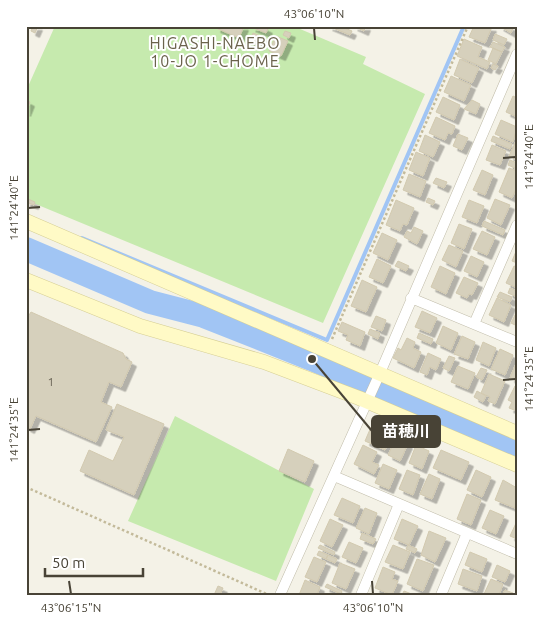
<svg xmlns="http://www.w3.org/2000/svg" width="543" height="621" viewBox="0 0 543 621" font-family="Ubuntu,'Noto Sans JP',sans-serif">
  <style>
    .green { fill: #c6eaae }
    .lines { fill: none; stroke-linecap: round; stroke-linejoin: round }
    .stream { stroke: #a1c5f4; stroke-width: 4 }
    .river { stroke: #a1c5f4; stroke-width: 24 }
    .building { fill: #d6d0bc; stroke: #d2c9af; filter: url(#shadow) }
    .street-casing { stroke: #c0bca9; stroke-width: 11 }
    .secondary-casing { stroke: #d6cf95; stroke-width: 15 }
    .path { stroke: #c3ba9a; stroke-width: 2.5; stroke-dasharray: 2.5 2.5; stroke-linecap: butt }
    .street { stroke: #fff; stroke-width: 10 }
    .secondary { stroke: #fffac6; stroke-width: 14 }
    .ticks { fill: none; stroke: #484336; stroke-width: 2 }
    .labels { text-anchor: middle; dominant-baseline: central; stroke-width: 4; stroke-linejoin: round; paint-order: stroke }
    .number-label { font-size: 12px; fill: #6c6658 }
    .neighbourhood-label { font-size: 16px; letter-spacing: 1px; fill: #6b634c; stroke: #fff }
    .leader { fill: none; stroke: #484336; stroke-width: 2 }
    .callout-dot { fill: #484336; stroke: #fff; stroke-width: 2 }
    .callout { fill: #484336; stroke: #484336; stroke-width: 2 }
    .callout-label { font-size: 16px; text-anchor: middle; font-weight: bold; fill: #fff }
    .neatline { fill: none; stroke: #484336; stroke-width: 2 }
    .ticks-label { font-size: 12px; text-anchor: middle; fill: #484336 }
  </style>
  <defs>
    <filter id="shadow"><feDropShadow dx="4.5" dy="4.5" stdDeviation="0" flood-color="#0004"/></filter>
  </defs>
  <rect width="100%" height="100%" fill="#f4f2e7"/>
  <path class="green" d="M 55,26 L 293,26 L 366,57 L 363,64 L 425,94 L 323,323 L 26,200 L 26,91 Z
    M 175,416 L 314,489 L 276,581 L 128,521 Z"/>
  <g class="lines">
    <path class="stream" d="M 82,238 L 327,340 L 464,26"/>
    <path class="river" d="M 26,249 L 150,302 L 204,316 L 312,359 L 517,448"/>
  </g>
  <path class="building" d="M 33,26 L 38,26 L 35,33 L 31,31 Z
    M 217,26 L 244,26 L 239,38 L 216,28 Z
    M 262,26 L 268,29 L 266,33 L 251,27 Z
    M 328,26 L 340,26 L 352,31 L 350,35 Z
    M 353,26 L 366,26 L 364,31 Z
    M 474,26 L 492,27 L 485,43 L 469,37 Z
    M 499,26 L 510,26 L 513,28 L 511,33 Z
    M 285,31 L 291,33 L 289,38 L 283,35 Z
    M 253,33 L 263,37 L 259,46 L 249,42 Z
    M 495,34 L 507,39 L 504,45 L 493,40 Z
    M 276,36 L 288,41 L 281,56 L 269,51 Z
    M 464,39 L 482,47 L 478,57 L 490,62 L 487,69 L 457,56 Z
    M 493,42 L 505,47 L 502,52 L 490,47 Z
    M 493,48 L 502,52 L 496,64 L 488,60 Z
    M 460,59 L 479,68 L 472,83 L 454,75 Z
    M 493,64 L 498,66 L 495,70 L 491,68 Z
    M 451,76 L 471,85 L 464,101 L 444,92 Z
    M 513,96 L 517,98 L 517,117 L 506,112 Z
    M 443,97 L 460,105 L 454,120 L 436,112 Z
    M 26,100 L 30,102 L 26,112 Z
    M 472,100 L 480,104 L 476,114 L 464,109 Z
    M 436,117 L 455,126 L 452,134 L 448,133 L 445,140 L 429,133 Z
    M 501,120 L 517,127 L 513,142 L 495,134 Z
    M 458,134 L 468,138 L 462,150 L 453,146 Z
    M 425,135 L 440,142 L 433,157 L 419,151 Z
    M 493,136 L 512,144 L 510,149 L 491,141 Z
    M 517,139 L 517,160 L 509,156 Z
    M 492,145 L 506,151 L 500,165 L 486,160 Z
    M 416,152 L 430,158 L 423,176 L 409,170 Z
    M 510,160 L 517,163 L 517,169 L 508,165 Z
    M 509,168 L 517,171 L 517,187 L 512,198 L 499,192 Z
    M 482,170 L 493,175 L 485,195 L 473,190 Z
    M 409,174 L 426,181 L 420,197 L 403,190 Z
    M 436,178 L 447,182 L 444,188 L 433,183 Z
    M 26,198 L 35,202 L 34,205 L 26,202 Z
    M 428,198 L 435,201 L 433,205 L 426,202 Z
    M 495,199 L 510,205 L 501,225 L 487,218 Z
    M 396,200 L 414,208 L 407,225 L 403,224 L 400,231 L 386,225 Z
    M 469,200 L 484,206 L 477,223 L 462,217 Z
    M 484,221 L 505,230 L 503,235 L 482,226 Z
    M 459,224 L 472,229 L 464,249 L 451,243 Z
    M 414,227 L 423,231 L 417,244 L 404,237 L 407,231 L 411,233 Z
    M 482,231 L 495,237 L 487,255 L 473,249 Z
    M 382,233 L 397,240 L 388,260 L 373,253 Z
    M 449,245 L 463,251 L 456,267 L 442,260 Z
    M 517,249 L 517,263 L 512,261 Z
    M 471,256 L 484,262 L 477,277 L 464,271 Z
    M 377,259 L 391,266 L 383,283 L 369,277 Z
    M 398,261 L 409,266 L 406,271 L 395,266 Z
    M 440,266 L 455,273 L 446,294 L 431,287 Z
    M 514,266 L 517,267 L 517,288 L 506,283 Z
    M 464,277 L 478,283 L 472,295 L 469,294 L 467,298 L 456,293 Z
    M 362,280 L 377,287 L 366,312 L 351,306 Z
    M 510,288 L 517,291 L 517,297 L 508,293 Z
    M 500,292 L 512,297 L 510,302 L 497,297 Z
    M 497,298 L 511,305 L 504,322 L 489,315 Z
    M 422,311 L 437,318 L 430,333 L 415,327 Z
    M 517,311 L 517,326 L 511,323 Z
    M 31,312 L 123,353 L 126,359 L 132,362 L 121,387 L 109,382 L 101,402 L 112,407 L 96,442 L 36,416 L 30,429 L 26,427 L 26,313 L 29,315 Z
    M 376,316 L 386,320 L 382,331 L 371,327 Z
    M 342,322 L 365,332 L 360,346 L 346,340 L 348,335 L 338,331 Z
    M 443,326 L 458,333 L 451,350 L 436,343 Z
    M 370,329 L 380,333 L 378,339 L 368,334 Z
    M 419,333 L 433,339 L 431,344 L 417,338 Z
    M 462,336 L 475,342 L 468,359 L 454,354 Z
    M 407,338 L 415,342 L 413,348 L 421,352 L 414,368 L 393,358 L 398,348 L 401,350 Z
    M 483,342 L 496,348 L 489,366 L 476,360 Z
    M 500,349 L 513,355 L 505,375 L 491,369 Z
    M 428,353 L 441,359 L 436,370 L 430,367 L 427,375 L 420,372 Z
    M 449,356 L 455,358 L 449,371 L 443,368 Z
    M 517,361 L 517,381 L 510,378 Z
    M 458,366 L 475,373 L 468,389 L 451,382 Z
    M 481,368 L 487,370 L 482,380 L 476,377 Z
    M 489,374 L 505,381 L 495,404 L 488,401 L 490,397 L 481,393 Z
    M 515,386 L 517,387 L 517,411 L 509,408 L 512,402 L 508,400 Z
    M 477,391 L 486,396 L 483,402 L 474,397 Z
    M 117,404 L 164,424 L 134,495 L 80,471 L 89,450 L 113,461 L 124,437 L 106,430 Z
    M 371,427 L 391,438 L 385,450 L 365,441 Z
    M 396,438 L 408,444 L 400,461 L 388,455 Z
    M 363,445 L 377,452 L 372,462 L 379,465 L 374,474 L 354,464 Z
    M 416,445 L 429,451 L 422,469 L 409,463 Z
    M 288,449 L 314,461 L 305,482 L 279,471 Z
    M 441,450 L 469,462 L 461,480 L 433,468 Z
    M 383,464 L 397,470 L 389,489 L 375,483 Z
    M 407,470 L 420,475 L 413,495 L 399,489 Z
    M 476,470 L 491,477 L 482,497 L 467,490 Z
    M 429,474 L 440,479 L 432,499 L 420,494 Z
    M 503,480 L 517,488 L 515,508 L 495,500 Z
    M 467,494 L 481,500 L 471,525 L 457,519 Z
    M 342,498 L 360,506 L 353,523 L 334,515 Z
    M 365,508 L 377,513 L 369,534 L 356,528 Z
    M 490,510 L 504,516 L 496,534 L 482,528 Z
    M 330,519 L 343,525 L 332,547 L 320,541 Z
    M 402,519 L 418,526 L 409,545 L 394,539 Z
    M 517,521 L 517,539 L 510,536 Z
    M 429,531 L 446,538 L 435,562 L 421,555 Z
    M 362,533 L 376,539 L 373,544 L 360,539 Z
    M 349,542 L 363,548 L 356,563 L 342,557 Z
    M 320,545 L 335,552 L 334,555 L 318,548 Z
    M 393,545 L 410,552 L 403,569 L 385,562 Z
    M 408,545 L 417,549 L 415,553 L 406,549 Z
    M 319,551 L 328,555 L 326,559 L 317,555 Z
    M 470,552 L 487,559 L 482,572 L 465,565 Z
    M 328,555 L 337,559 L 335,563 L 326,559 Z
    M 314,557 L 326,562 L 317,582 L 305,577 Z
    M 417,559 L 434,565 L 423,591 L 407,584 Z
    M 340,563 L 355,569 L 346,589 L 332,583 Z
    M 497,565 L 510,571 L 505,582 L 492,577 Z
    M 383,567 L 395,572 L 392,579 L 398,581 L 392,595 L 375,588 Z
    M 463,569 L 482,576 L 477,591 L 458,584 Z
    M 491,579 L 503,584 L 499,595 L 484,594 Z
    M 305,580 L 320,587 L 317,595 L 299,595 Z
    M 327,584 L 342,591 L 341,594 L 325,587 Z
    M 218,586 L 223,588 L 220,595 L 214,595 Z
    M 505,590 L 513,593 L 512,595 L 502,595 Z
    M 404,591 L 414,595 L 402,595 Z"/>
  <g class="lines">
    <defs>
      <path id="street" d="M 411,298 L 517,342
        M 474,324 L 517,225
        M 334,476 L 517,554
        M 280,595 L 380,373 L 517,54
        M 361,595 L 399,504
        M 441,595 L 467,533"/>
      <path id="secondary" d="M 26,221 L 517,433
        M 26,280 L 140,326 L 264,362 L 359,398 L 517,465"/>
    </defs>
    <use href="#street" class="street-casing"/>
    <use href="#secondary" class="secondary-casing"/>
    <path class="path" d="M 332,339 L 468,26
      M 26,487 L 269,595"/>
    <use href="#street" class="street"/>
    <use href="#secondary" class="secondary"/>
  </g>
  <path class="ticks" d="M 314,28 L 315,40M 503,158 L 516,157M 28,208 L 40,207M 503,380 L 516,379M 28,430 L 40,429M 69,581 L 71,594M 372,581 L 373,594"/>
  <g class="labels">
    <g class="number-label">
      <text x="51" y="381">1</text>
    </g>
    <g class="neighbourhood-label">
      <text x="215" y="43">HIGASHI-NAEBO<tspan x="215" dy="18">10-JO 1-CHOME</tspan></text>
    </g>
  </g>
  <path class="leader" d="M312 359L372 431"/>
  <circle class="callout-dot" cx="312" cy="359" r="5"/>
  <rect class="callout" x="372" y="416" width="68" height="31" rx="5"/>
  <g class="callout-label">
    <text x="406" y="437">苗穂川</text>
  </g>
  <rect width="543" height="621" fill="none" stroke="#ffffff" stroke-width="55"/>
  <path d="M45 568v8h98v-8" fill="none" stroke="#484336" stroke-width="2.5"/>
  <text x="52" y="568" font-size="15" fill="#484336" stroke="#ffffff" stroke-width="4" paint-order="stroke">50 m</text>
  <rect x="28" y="28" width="488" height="566" class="neatline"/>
  <g class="ticks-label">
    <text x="314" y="18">43°06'10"N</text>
    <text transform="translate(529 157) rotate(-90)" y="4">141°24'40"E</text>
    <text transform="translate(14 208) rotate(-90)" y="4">141°24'40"E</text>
    <text transform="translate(529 379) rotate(-90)" y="4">141°24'35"E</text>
    <text transform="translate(14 430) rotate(-90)" y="4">141°24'35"E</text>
    <text x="71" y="612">43°06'15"N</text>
    <text x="373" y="612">43°06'10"N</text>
  </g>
</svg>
